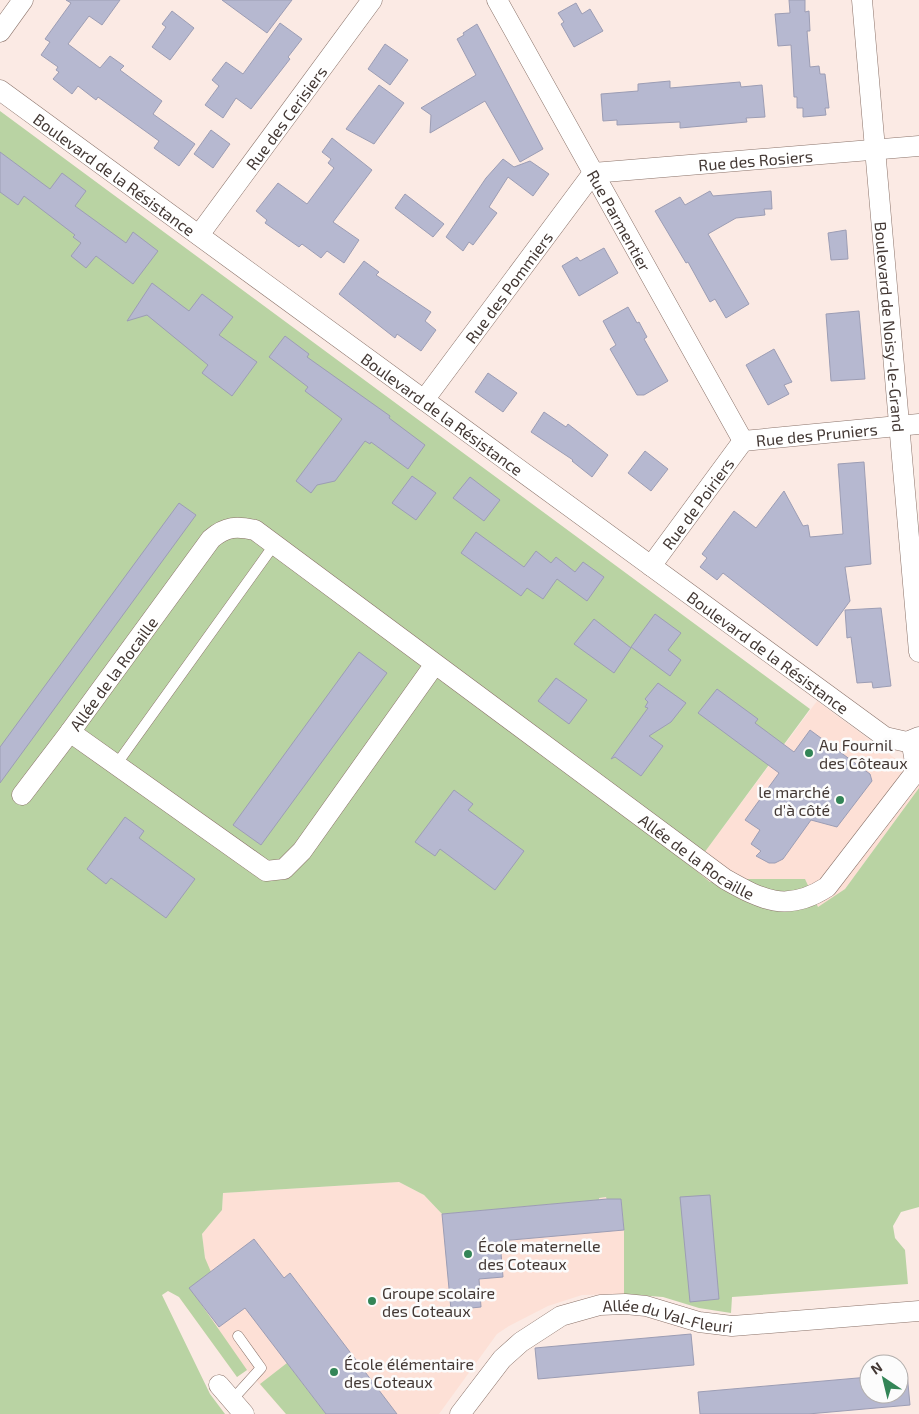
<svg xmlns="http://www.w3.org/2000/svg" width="919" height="1414" viewBox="0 0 919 1414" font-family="'Exo 2',sans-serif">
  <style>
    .built { fill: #fde0d6 }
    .green { fill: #b9d3a3 }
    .building { fill: #b6b8d0; stroke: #9c9db4 }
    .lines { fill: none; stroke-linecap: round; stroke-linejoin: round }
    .lane-casing { stroke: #8b736a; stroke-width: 11 }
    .street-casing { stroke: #8b736a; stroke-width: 21 }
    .lane { stroke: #fff; stroke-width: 10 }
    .street { stroke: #fff; stroke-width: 20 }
    .poi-dot { fill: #338557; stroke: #fcfcfc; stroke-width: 2 }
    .labels { text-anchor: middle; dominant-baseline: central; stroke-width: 5; stroke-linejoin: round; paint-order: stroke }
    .street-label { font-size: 16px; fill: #433834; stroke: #fcfcfc }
    .poi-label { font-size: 16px; fill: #433834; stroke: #fcfcfc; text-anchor: start }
  </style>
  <rect width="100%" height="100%" fill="#fbeae4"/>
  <path class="built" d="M 817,701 L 919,776 L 919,788 L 845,889 L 826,903 L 805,913 L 746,909 L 692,869 Z
    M 399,1182 L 424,1195 L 442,1214 L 598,1200 L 598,1198 L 607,1197 L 607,1200 L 621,1199 L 624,1230 L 624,1294 L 582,1295 L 548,1306 L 509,1326 L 497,1334 L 439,1414 L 286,1414 L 247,1370 L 237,1377 L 179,1297 L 205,1258 L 202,1234 L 222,1210 L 223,1193 Z"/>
  <path class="green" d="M 0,111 L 810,709 L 693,868 L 710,882 L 749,879 L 805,879 L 818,907 L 845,889 L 919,788 L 919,1207 L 901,1212 L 893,1226 L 895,1238 L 905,1250 L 908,1284 L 732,1297 L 731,1313 L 699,1308 L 663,1297 L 624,1294 L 624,1230 L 621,1199 L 607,1200 L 606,1197 L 599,1198 L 599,1200 L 442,1214 L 424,1195 L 399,1182 L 223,1193 L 222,1210 L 202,1234 L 205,1258 L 211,1272 L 190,1288 L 247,1370 L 237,1377 L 179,1297 L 168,1291 L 162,1295 L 210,1394 L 225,1414 L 0,1414 Z
    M 287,1363 L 326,1414 L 286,1414 L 260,1384 Z"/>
  <path class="building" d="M 66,0 L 120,0 L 102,25 L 89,16 L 68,44 L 100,68 L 110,56 L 124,66 L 120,70 L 162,101 L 153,114 L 195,144 L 179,166 L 154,148 L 159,141 L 98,97 L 96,100 L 78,86 L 72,94 L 53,79 L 59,72 L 56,70 L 58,67 L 41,55 L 50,42 L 45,39 L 71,3 Z
    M 222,0 L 292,0 L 267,33 Z
    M 789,0 L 805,0 L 805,12 L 809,11 L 810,31 L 807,31 L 810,67 L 819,66 L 820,74 L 825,74 L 829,108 L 825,108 L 826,115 L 803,117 L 803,108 L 797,108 L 797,97 L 794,97 L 791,45 L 778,46 L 775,14 L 790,13 Z
    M 576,3 L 582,14 L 590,9 L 603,31 L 574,47 L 561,24 L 564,22 L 558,13 Z
    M 172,11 L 194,28 L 170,60 L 152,47 L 166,27 L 162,24 Z
    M 280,23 L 302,39 L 288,57 L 290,59 L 251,109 L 236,98 L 223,118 L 205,105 L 219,86 L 212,80 L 226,62 L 243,74 Z
    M 477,24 L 543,149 L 520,162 L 485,101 L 430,133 L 431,115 L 421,108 L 476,75 L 457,39 L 464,35 L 463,33 Z
    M 385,44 L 408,60 L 390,85 L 368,69 Z
    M 670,81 L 670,88 L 740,82 L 741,87 L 762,85 L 765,117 L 746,118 L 747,122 L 680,128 L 680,122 L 617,125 L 617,120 L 603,121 L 601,94 L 638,91 L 638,84 Z
    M 379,85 L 404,103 L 374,144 L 346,129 Z
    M 211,130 L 230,144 L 213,168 L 194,154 Z
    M 332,138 L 372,170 L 333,222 L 359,240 L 344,263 L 327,251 L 321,258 L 302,244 L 299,247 L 265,223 L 267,220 L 256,211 L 278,183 L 307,204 L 334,168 L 328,163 L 331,159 L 322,152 Z
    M 0,152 L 50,189 L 62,173 L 86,191 L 75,206 L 126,243 L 133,232 L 158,251 L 133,284 L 96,256 L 86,268 L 71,256 L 81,243 L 73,237 L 75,235 L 24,196 L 18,205 L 0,192 Z
    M 503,159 L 514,167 L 530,161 L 549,174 L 533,196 L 508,177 L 489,207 L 497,213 L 473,245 L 469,242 L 463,251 L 446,237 L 486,178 Z
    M 710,191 L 713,196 L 771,191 L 772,209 L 764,209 L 765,215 L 736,218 L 708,234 L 749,304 L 726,318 L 715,299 L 710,302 L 688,262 L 686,263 L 655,211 L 680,197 L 685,205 Z
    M 405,194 L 444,224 L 433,237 L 395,208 Z
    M 846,230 L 848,259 L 831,260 L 828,233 Z
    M 604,248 L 618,273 L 579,296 L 562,266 L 577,257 L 580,261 Z
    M 364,261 L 379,272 L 376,275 L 431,312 L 425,321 L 436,330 L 421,351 L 397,334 L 395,338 L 339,294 Z
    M 152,283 L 189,311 L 202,294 L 233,317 L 219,335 L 257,362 L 232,396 L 202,373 L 208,365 L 147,315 L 127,321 Z
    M 628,307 L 637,323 L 639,322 L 647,337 L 644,339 L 668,381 L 644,395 L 637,395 L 610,349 L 616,345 L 603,321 Z
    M 859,311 L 865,379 L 831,381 L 826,314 Z
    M 285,336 L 309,354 L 307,357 L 390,416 L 389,418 L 425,445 L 408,469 L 371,442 L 370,444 L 365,441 L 335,481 L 317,485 L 311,493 L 296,481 L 342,419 L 305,391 L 308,387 L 269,357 Z
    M 774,349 L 792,382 L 784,385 L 789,394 L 768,405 L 746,365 Z
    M 488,373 L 517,393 L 503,412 L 475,392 Z
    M 544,412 L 566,427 L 568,424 L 608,455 L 592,477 L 572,461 L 573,460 L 531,432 Z
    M 645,451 L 668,469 L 651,491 L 628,473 Z
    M 864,462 L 871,564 L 845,567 L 850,601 L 817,646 L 723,573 L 717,580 L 700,567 L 707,558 L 702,554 L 734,511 L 756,528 L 784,491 L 803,526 L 808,525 L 810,537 L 843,534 L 838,464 Z
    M 412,476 L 436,493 L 416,520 L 392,503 Z
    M 470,477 L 500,500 L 484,521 L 453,498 Z
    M 179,503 L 196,515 L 0,783 L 0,747 Z
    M 476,532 L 524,567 L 536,551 L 551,563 L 556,557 L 575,572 L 583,562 L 604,577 L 587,601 L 557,579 L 543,599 L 527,588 L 521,596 L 461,553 Z
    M 881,608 L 891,686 L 873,688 L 872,682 L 857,683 L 851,637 L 847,638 L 845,610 Z
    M 655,614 L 681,633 L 668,650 L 681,660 L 670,676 L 631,647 Z
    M 594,619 L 631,648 L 614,673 L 574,644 Z
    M 359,652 L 387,673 L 261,845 L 233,825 Z
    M 556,678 L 587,700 L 569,724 L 538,701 Z
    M 658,683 L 686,703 L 671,722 L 649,736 L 663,746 L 641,776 L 615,757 L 611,759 L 648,708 L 645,707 L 648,702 L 645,699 Z
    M 717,689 L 758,719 L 755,723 L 794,752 L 810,730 L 870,774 L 872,781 L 837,827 L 811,820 L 783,859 L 775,863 L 769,863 L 756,856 L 761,851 L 751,844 L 760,830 L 745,820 L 779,773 L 698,713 Z
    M 454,790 L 473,804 L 468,810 L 524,851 L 495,890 L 440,849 L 435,856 L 415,842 Z
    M 125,817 L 144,831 L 139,838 L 195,879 L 166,918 L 111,878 L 106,884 L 87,869 Z
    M 710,1195 L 719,1299 L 690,1302 L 680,1197 Z
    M 607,1199 L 621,1199 L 624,1230 L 500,1241 L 503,1277 L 479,1279 L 481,1307 L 451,1310 L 442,1214 Z
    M 254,1239 L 284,1278 L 290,1273 L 397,1414 L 326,1414 L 245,1308 L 219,1327 L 189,1288 Z
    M 691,1334 L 694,1365 L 538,1379 L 535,1348 Z
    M 907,1373 L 910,1405 L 808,1414 L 700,1414 L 698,1392 L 869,1377 L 869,1394 L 899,1394 L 899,1374 Z"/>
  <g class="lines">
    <defs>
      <path id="lane" d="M 116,765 L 274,545
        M 232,1400 L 261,1368 L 238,1336"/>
      <g id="street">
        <path id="s1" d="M 497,0 L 743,441"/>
        <path id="s2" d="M 862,0 L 919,652"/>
        <path d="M 0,32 L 23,0"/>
        <path id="s3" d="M 0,90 L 885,737 L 907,742 L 919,737"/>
        <path id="s4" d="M 199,235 L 372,0"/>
        <path id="s5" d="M 424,400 L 593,173 L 919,146"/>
        <path id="s6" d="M 743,441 L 919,424"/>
        <path id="s7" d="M 651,566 L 743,441"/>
        <path id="s8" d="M 435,664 L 302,851 L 284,869 L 266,871 L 70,732 L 211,539 C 226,526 237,526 255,530 L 725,879 C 762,900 787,913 827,887 L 914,774 C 919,762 910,753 913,740"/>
        <path d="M 22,795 L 70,732"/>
        <path d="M 219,1385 L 244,1414"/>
        <path id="s9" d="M 460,1414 L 502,1359 L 521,1342 L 561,1316 L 600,1305 L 625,1304 L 646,1306 L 699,1322 L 732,1326 L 919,1311"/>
      </g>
    </defs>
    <use href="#lane" class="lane-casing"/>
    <use href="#street" class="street-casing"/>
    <use href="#lane" class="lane"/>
    <use href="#street" class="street"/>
  </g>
  <g class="poi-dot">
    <circle cx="809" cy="753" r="5"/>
    <circle cx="840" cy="800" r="5"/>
    <circle cx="468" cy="1254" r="5"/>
    <circle cx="372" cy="1301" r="5"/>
    <circle cx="334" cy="1372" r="5"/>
  </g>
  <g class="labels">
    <g class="street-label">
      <text stroke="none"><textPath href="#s4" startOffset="146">Rue des Cerisiers</textPath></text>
      <text stroke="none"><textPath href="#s5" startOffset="446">Rue des Rosiers</textPath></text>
      <text stroke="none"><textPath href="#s3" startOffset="142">Boulevard de la Résistance</textPath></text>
      <text stroke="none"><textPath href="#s1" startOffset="252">Rue Parmentier</textPath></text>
      <text stroke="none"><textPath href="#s5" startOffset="141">Rue des Pommiers</textPath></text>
      <text stroke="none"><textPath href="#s2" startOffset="328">Boulevard de Noisy-le-Grand</textPath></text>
      <text stroke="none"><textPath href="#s3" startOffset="548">Boulevard de la Résistance</textPath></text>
      <text stroke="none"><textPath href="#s6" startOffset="74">Rue des Pruniers</textPath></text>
      <text stroke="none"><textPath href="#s7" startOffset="78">Rue de Poiriers</textPath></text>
      <text stroke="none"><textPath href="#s3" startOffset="952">Boulevard de la Résistance</textPath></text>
      <text stroke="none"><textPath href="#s8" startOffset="586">Allée de la Rocaille</textPath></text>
      <text stroke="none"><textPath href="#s8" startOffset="1349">Allée de la Rocaille</textPath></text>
      <text stroke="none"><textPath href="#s9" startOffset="252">Allée du Val-Fleuri</textPath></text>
    </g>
    <g class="poi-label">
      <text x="819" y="744">Au Fournil<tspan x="819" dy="18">des Côteaux</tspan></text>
      <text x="830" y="791" text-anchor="end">le marché<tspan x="830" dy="18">d'à côté</tspan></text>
      <text x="478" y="1245">École maternelle<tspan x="478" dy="18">des Coteaux</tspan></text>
      <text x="382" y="1292">Groupe scolaire<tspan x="382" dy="18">des Coteaux</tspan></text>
      <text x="344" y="1363">École élémentaire<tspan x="344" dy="18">des Coteaux</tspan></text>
    </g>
  </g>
  <g transform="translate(884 1379) rotate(325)"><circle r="24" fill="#fcfcfc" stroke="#b2aeac"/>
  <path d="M0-4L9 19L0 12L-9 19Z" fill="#338557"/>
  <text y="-8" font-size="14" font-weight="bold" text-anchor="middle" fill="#433834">N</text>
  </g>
</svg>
